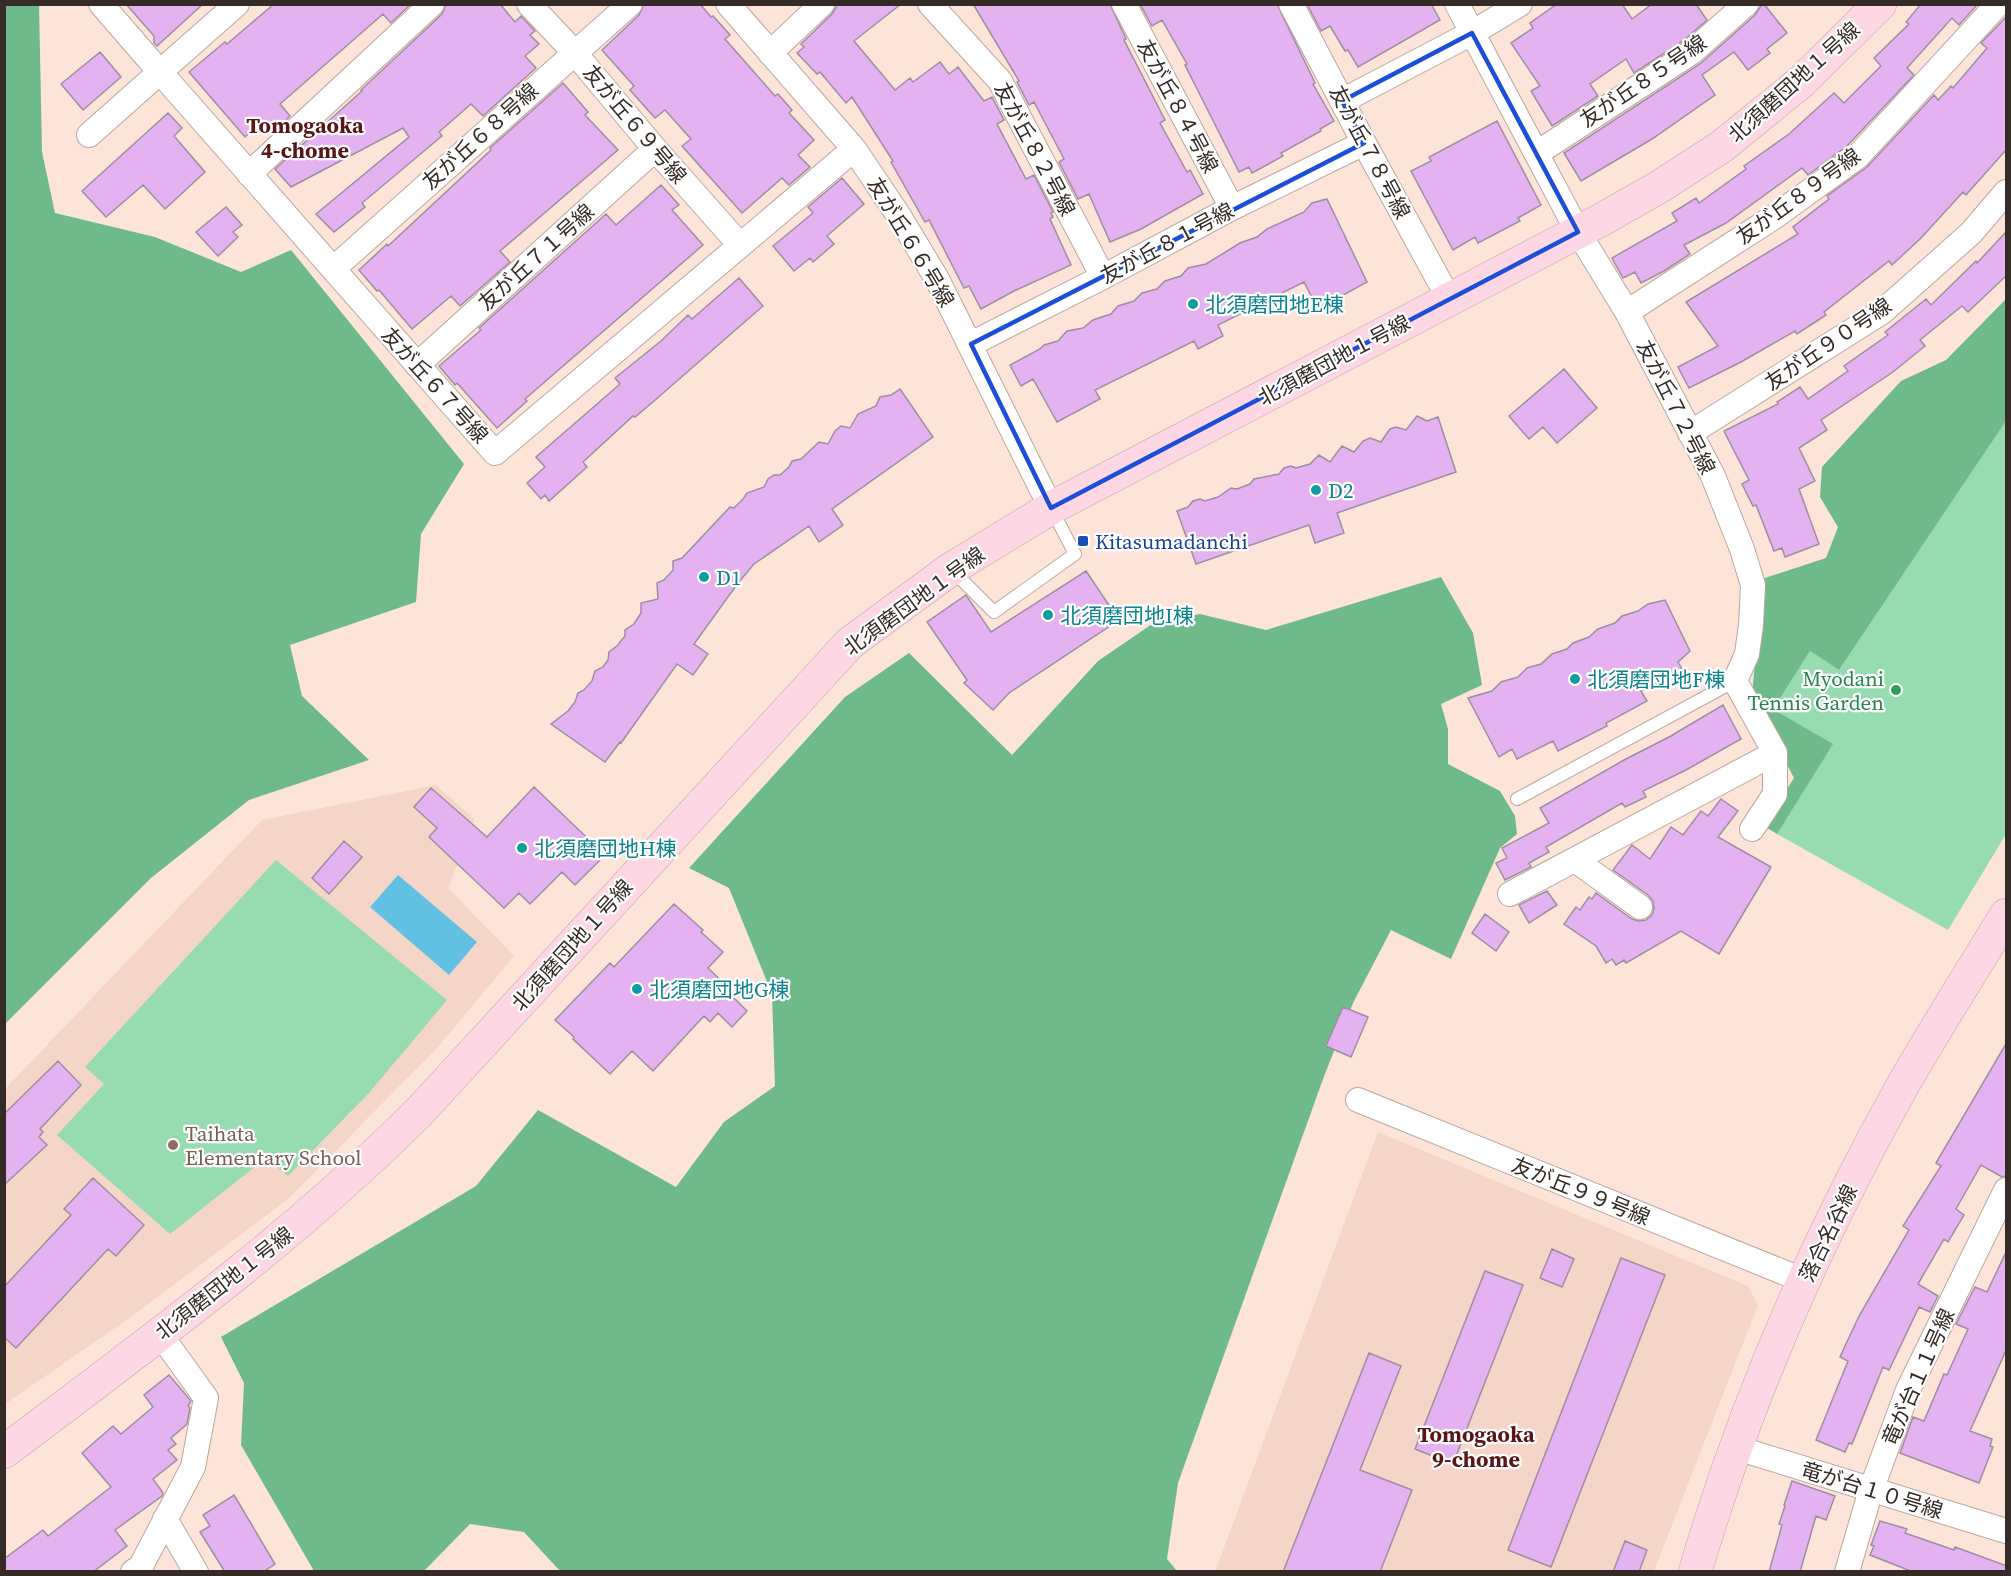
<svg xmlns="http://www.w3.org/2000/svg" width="2011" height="1576" viewBox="0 0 2011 1576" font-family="'Source Serif 4','Noto Sans JP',serif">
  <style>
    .built { fill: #f5d5c7 }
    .green { fill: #97dcb0 }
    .forest { fill: #6eba8b }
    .water { fill: #62c1e3 }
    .building { fill: #e4b2f1; stroke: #9d8fa1; stroke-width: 1.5 }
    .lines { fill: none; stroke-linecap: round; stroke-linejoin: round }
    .lane-casing { stroke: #bda69c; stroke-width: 14 }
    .street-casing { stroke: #bda69c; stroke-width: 26 }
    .secondary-casing { stroke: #bda69c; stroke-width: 34 }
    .lane { stroke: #fff; stroke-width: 12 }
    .street { stroke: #fff; stroke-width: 24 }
    .secondary { stroke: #fdd8e4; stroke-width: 33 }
    .marked { fill: none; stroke: #1d4ed8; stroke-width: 4.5; stroke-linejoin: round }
    .culture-dot { fill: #0f9aa8; stroke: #fff; stroke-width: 2 }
    .transit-dot { fill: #1a4fb4; stroke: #fff; stroke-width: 2 }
    .leisure-dot { fill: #2e9e5b; stroke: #fff; stroke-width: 2 }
    .education-dot { fill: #8d6e63; stroke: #fff; stroke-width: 2 }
    .labels { text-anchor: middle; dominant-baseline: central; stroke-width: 4.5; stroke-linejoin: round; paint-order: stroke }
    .street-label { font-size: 21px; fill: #342b27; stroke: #fff }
    .culture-label { font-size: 21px; fill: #0d838f; stroke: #fff; text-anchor: start }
    .transit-label { font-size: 21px; fill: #164399; stroke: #fff; text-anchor: start }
    .leisure-label { font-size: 21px; fill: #27864d; stroke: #fff; text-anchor: end }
    .education-label { font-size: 21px; fill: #785e54; stroke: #fff; text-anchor: start }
    .neighbourhood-label { font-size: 22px; font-weight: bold; fill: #5a1516; stroke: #fff }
  </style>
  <rect width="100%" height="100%" fill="#fce4d9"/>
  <path class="built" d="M 436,785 L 475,820 L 448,888 L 514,956 L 438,1047 L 287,1200 L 131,1317 L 5,1404 L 5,1089 L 262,820 Z
    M 1378,1132 L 1748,1286 L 1758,1305 L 1654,1571 L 1215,1572 Z"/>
  <path class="green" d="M 2006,421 L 2006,834 L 1948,930 L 1777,834 L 1832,744 L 1772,709 L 1810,651 L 1839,670 Z
    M 276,860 L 447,1000 L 369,1093 L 288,1176 L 266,1158 L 170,1234 L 57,1135 L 104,1084 L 85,1067 Z"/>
  <path class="forest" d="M 39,4 L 42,152 L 55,213 L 155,237 L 241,272 L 291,250 L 464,464 L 421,534 L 416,602 L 290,645 L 302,696 L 369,760 L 249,800 L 151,878 L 5,1024 L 4,5 Z
    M 2006,299 L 2006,421 L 1839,670 L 1810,651 L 1773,709 L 1833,744 L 1777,834 L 1764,826 L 1794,778 L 1752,696 L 1762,579 L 1826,558 L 1838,527 L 1820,497 L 1822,467 L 1901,381 L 1946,360 Z
    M 1441,577 L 1473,633 L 1482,685 L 1441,704 L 1448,729 L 1448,764 L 1500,791 L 1515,816 L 1517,834 L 1500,848 L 1451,959 L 1391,930 L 1353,1003 L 1323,1079 L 1178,1483 L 1167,1559 L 1177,1571 L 560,1571 L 524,1532 L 470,1524 L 424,1571 L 314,1571 L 241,1445 L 244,1383 L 221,1337 L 476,1186 L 538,1110 L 676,1187 L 724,1122 L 775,1086 L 772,994 L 729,888 L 689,868 L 845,697 L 909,653 L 1012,755 L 1098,661 L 1155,622 L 1200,614 L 1266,630 Z"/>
  <path class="water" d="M 398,875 L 477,942 L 449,975 L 370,907 Z"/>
  <path class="building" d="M 126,4 L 203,4 L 157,46 L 154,43 L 154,36 Z
    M 274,4 L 411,4 L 391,23 L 383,14 L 280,104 L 290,116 L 272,134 L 261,122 L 245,137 L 189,72 L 225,42 L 227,44 Z
    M 446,4 L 500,4 L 515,22 L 521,16 L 535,31 L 530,35 L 539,44 L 525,56 L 536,68 L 483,116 L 471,104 L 439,132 L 442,136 L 362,203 L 365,207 L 334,232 L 316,214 L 409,137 L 403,128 L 291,187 L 275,169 L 362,91 L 361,90 L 442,14 Z
    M 644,4 L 700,4 L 711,17 L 713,16 L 730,35 L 725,39 L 775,96 L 778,94 L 792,110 L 789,113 L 814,140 L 798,155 L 810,167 L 789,185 L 782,178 L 742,213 L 682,146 L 691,139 L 665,110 L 655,118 L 630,90 L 634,86 L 602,50 L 639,15 Z
    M 838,4 L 901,4 L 854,41 L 895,90 L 910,78 L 913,82 L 940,62 L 949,74 L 958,67 L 984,101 L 992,97 L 1004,120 L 997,124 L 1026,179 L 1034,175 L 1053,212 L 1051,213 L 1053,217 L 1050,219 L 1071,265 L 1014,291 L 981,309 L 969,286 L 964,288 L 929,220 L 925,222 L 891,162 L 893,161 L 852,97 L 846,103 L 820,72 L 817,74 L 797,53 L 804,47 L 801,44 L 832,14 Z
    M 973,4 L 1110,4 L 1126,39 L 1124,40 L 1165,120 L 1160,123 L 1187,172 L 1190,170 L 1203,194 L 1141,229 L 1110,242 L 1089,194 L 1078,199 L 1059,162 L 1064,159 L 1034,102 L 1029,105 L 1017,82 L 1019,81 Z
    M 1140,4 L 1277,4 L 1315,83 L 1313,84 L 1334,121 L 1320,129 L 1321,131 L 1281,153 L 1283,156 L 1252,173 L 1249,167 L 1239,172 L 1185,65 L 1187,64 L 1162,20 L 1152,26 Z
    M 1307,4 L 1431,4 L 1440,20 L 1358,67 L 1348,50 L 1345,51 L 1330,26 L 1321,31 Z
    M 1557,4 L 1622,4 L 1632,19 L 1652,4 L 1696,4 L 1707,20 L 1683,41 L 1634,73 L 1626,59 L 1590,84 L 1598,96 L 1552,126 L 1531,91 L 1540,86 L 1511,43 L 1533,28 L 1530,23 Z
    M 1762,4 L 1764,4 L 1787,33 L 1767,49 L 1770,53 L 1748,70 L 1734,52 L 1702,75 L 1715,95 L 1652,139 L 1581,181 L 1564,153 L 1700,64 L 1755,15 Z
    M 1921,4 L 1978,4 L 1959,25 L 1952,18 L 1907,68 L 1914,75 L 1847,146 L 1808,175 L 1802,168 L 1726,223 L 1684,245 L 1690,254 L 1664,271 L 1641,283 L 1635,272 L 1623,278 L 1612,258 L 1677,221 L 1672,213 L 1696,198 L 1699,203 L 1746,169 L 1744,166 L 1789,134 L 1834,93 L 1844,103 L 1881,66 L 1874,58 L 1909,24 L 1906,22 Z
    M 2005,18 L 2007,20 L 2006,150 L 1966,195 L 1963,192 L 1921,238 L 1892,265 L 1889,261 L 1824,312 L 1826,315 L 1797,334 L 1795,331 L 1741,362 L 1689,388 L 1678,367 L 1718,346 L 1686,302 L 1798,234 L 1793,227 L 1829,199 L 1827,196 L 1867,167 L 1934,95 L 1938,100 L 1951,86 L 1953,88 L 1987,48 L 1981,43 Z
    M 100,52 L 121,77 L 83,110 L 61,84 Z
    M 563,83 L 588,112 L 585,115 L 618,150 L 500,251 L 510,262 L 460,306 L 451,296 L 412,329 L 379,290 L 377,291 L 359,270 L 387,244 L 388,246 L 491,150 L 490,148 Z
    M 168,113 L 182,128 L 174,136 L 205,172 L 165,209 L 143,185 L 106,217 L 82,191 Z
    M 1497,121 L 1541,205 L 1518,218 L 1520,221 L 1478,243 L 1475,237 L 1453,250 L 1411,171 L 1431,161 L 1429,157 Z
    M 842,178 L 864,204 L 827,236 L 834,244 L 813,262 L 810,258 L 794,271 L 773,246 L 813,213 L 808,207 Z
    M 661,185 L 679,205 L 672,210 L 703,245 L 525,399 L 527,401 L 497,428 L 457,383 L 455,385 L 439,366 L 481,330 L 479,328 L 606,214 L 616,225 Z
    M 1327,199 L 1367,282 L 1318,309 L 1304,282 L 1218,325 L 1223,336 L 1198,349 L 1194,341 L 1095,390 L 1100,399 L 1057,422 L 1033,379 L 1021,386 L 1010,365 L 1040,349 L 1044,345 L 1058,341 L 1067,331 L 1083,328 L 1093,320 L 1111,314 L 1118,306 L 1134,301 L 1142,293 L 1157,289 L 1165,281 L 1181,276 L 1188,268 L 1206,264 L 1240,243 L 1257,237 L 1267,229 L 1304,212 L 1312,203 Z
    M 226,207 L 242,225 L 233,232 L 238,237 L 218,256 L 196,232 Z
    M 2007,231 L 2007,275 L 1968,312 L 1962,306 L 1920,340 L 1925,346 L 1893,372 L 1821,420 L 1827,430 L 1799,448 L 1815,481 L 1799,489 L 1819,544 L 1785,557 L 1782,548 L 1774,551 L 1756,505 L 1753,506 L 1742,484 L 1749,480 L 1724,431 L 1778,404 L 1777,402 L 1800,387 L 1808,399 L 1848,371 L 1844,366 L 1888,335 L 1885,332 L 1926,299 L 1931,305 L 1976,261 L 1977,263 Z
    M 739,278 L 763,306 L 654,401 L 635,417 L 633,416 L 583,462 L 587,467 L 549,501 L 545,495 L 541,499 L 527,483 L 545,467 L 536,457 L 620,384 L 615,378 L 661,341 L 688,315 L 692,319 Z
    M 1564,369 L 1597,408 L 1557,443 L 1543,427 L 1529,439 L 1509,416 Z
    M 900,389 L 933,437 L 832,509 L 843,525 L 819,542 L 809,526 L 754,564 L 738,583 L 694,644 L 708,654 L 693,675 L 677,664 L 621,743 L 620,742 L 605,762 L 551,724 L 568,711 L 575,702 L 578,693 L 584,690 L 592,681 L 595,671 L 603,667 L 608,660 L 609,652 L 617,646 L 625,636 L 625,630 L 634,624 L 641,613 L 641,603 L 658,599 L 657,583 L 664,580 L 673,570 L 673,561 L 682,558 L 730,507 L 734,508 L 743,499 L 747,493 L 764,487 L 768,479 L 774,475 L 780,475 L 789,467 L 792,461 L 801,459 L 819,442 L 828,444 L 835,431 L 841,426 L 850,428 L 858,414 L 876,406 L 880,397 L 891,395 Z
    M 1417,416 L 1427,421 L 1438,417 L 1456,472 L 1337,513 L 1344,533 L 1315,543 L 1309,525 L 1196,564 L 1177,511 L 1188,507 L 1193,501 L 1200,499 L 1205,501 L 1218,497 L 1231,488 L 1237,489 L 1250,484 L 1254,479 L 1279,474 L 1284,468 L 1291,466 L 1296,468 L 1310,464 L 1319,455 L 1330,462 L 1342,446 L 1354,452 L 1363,441 L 1370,438 L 1381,442 L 1390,429 L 1396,427 L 1406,430 Z
    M 1086,571 L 1119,620 L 1009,693 L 993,710 L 964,683 L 967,680 L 927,622 L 966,595 L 991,632 Z
    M 1665,600 L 1690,651 L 1678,662 L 1682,669 L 1641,691 L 1647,701 L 1606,723 L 1607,726 L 1558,751 L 1553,741 L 1517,759 L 1512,749 L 1499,757 L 1468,698 L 1492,691 L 1501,682 L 1518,677 L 1527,668 L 1541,664 L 1552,654 L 1567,649 L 1573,643 L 1589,637 L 1598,629 L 1615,623 L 1622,616 L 1638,611 L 1648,604 Z
    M 1723,705 L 1741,739 L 1686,770 L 1643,791 L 1646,797 L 1625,807 L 1622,803 L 1546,847 L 1549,852 L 1529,863 L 1531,867 L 1505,880 L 1496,863 L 1507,858 L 1502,848 L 1549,823 L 1540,808 L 1624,760 L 1669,737 Z
    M 534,787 L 605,855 L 575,885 L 562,872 L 530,904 L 519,893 L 504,908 L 429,837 L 437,828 L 414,807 L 431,788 L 487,837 Z
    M 1721,799 L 1738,811 L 1718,837 L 1771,867 L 1719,954 L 1681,931 L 1626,963 L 1624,960 L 1616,965 L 1612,959 L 1606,963 L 1596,946 L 1564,924 L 1576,907 L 1580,910 L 1589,897 L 1592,899 L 1596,893 L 1632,919 L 1639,921 L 1646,920 L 1652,915 L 1654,909 L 1653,901 L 1648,895 L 1613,870 L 1632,845 L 1650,859 L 1671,827 L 1683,835 L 1701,811 L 1708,816 Z
    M 344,841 L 362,857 L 329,894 L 312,878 Z
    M 1547,891 L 1557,905 L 1529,923 L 1519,905 Z
    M 674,904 L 703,930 L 701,932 L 723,952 L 708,968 L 735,994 L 733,997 L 747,1011 L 732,1027 L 718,1013 L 710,1022 L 704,1016 L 653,1071 L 632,1051 L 610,1074 L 573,1039 L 574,1037 L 555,1020 L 610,963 L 614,967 Z
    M 1485,914 L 1509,932 L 1496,951 L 1472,933 Z
    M 1343,1007 L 1368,1017 L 1351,1057 L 1326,1046 Z
    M 2007,1042 L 2007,1176 L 2002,1177 L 1981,1165 L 1956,1209 L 1964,1215 L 1948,1242 L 1944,1239 L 1918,1284 L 1938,1296 L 1930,1312 L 1919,1307 L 1889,1370 L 1883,1367 L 1852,1444 L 1849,1443 L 1845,1452 L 1816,1440 L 1848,1361 L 1840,1357 L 1859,1316 L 1909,1230 L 1903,1226 L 1941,1166 L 1936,1163 Z
    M 58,1061 L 81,1085 L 40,1129 L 43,1132 L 39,1137 L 47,1145 L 4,1185 L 4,1114 Z
    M 93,1178 L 144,1225 L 116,1256 L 108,1249 L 16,1348 L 4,1337 L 4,1287 L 71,1215 L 64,1209 Z
    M 1552,1249 L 1574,1259 L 1562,1287 L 1540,1278 Z
    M 2007,1250 L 2007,1348 L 1970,1431 L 1992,1439 L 1990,1446 L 1993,1447 L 1979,1483 L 1900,1453 L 1913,1417 L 1924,1421 L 1944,1374 L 1947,1375 L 1968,1329 L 1956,1324 L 1975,1287 L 1987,1292 Z
    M 1621,1258 L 1665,1275 L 1551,1567 L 1508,1550 Z
    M 1485,1271 L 1523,1285 L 1453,1464 L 1415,1449 Z
    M 1369,1353 L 1401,1366 L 1360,1470 L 1412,1490 L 1380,1572 L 1283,1572 Z
    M 169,1375 L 191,1401 L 188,1406 L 190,1408 L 187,1424 L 171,1438 L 176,1444 L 168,1450 L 177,1460 L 153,1479 L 163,1493 L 162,1496 L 115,1530 L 127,1546 L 93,1572 L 4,1572 L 4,1559 L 43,1530 L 48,1536 L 111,1487 L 82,1453 L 113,1426 L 121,1434 L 153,1407 L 144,1395 Z
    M 1792,1481 L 1835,1496 L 1826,1520 L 1816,1516 L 1800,1572 L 1769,1572 L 1782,1525 L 1779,1524 L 1785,1506 L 1784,1505 Z
    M 234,1495 L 275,1564 L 263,1572 L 225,1572 L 200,1532 L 210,1526 L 203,1515 Z
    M 1880,1521 L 1907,1529 L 1905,1533 L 1954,1550 L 1955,1547 L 2007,1566 L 2007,1572 L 1913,1572 L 1898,1566 L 1870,1555 L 1874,1546 L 1871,1545 Z
    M 1625,1541 L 1647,1550 L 1639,1572 L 1613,1572 Z"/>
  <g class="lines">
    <defs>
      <path id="lane" d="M 951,569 L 994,612 L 1075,554 L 1052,510
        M 1517,799 L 1735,681"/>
      <path id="street" d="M 237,4 L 160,72 L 495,453 L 854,149
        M 529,4 L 574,52 L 655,149 L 740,245
        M 728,4 L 854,149 L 899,216 L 937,279 L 1051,508
        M 930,4 L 1000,81 L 1103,277
        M 1124,4 L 1232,208
        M 1291,4 L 1364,143 L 1449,299
        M 1457,4 L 1578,232 L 1627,312 L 1713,476 L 1742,549 L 1753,585 L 1751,625 L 1747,654 L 1735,681 L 1775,753 L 1775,794 L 1752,829
        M 770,53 L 822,4
        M 1342,101 L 1472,33 L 1520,4
        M 89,135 L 160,72 L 101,4
        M 1537,153 L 1692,52 L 1746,4
        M 249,174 L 432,4
        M 333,269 L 630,4
        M 1627,312 L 1774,217 L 1857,157 L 1998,4
        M 971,344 L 1103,277 L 1232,208 L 1364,143
        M 417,365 L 655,149
        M 1690,433 L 1882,312 L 1971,233 L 2006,192
        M 1575,860 L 1640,907
        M 1510,894 L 1775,753
        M 1358,1100 L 1805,1281
        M 1737,1448 L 2006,1531
        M 165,1519 L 196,1572
        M 133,1572 L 141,1566 L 193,1467 L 206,1398 L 160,1334
        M 1847,1572 L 1871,1490 L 1908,1390 L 2006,1190"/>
      <path id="secondary" d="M 4,1452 C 147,1344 293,1238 420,1111 L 850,643 L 951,569 L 1051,508 L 1601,220 L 1659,187 L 1721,147 L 1801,82 L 1880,4
        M 1695,1572 C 1745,1402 1818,1236 1904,1083 C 1937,1026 1972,971 2006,915"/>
    </defs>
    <use href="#lane" class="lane-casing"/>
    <use href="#street" class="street-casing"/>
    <use href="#secondary" class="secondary-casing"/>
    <use href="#lane" class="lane"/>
    <use href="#street" class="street"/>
    <use href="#secondary" class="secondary"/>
  </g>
  <path class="marked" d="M 1472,33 L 1578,232 L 1051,508 L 971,344 L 1364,143 L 1342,101 Z"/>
  <g class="culture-dot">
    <circle cx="1193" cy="304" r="6"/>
    <circle cx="1316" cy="490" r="6"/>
    <circle cx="704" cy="577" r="6"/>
    <circle cx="1048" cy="615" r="6"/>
    <circle cx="1575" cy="679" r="6"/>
    <circle cx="522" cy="848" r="6"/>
    <circle cx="637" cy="989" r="6"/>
  </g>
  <rect class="transit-dot" x="1077" y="535" width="12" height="12" rx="3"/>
  <circle class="leisure-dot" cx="1896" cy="690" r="6"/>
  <circle class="education-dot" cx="173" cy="1145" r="6"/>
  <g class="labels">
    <g class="street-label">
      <text transform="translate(1643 81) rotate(-34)">友が丘８５号線</text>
      <text transform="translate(1794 82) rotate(-42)">北須磨団地１号線</text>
      <text transform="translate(1178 106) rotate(62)">友が丘８４号線</text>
      <text transform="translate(635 124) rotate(50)">友が丘６９号線</text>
      <text transform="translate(480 136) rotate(-42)">友が丘６８号線</text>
      <text transform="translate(1035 149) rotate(62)">友が丘８２号線</text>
      <text transform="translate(1370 152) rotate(62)">友が丘７８号線</text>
      <text transform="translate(1798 196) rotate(-36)">友が丘８９号線</text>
      <text transform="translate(911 242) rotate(59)">友が丘６６号線</text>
      <text transform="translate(1167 243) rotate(-28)">友が丘８１号線</text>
      <text transform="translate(536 257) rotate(-42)">友が丘７１号線</text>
      <text transform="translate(1828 344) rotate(-34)">友が丘９０号線</text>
      <text transform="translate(1334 360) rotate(-28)">北須磨団地１号線</text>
      <text transform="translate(435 385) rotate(48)">友が丘６７号線</text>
      <text transform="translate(1676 407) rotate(63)">友が丘７２号線</text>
      <text transform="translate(914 601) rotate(-36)">北須磨団地１号線</text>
      <text transform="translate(572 945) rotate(-48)">北須磨団地１号線</text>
      <text transform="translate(1581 1191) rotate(22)">友が丘９９号線</text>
      <text transform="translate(1828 1233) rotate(-64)">落合名谷線</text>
      <text transform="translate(224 1283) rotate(-38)">北須磨団地１号線</text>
      <text transform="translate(1918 1377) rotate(-66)">竜が台１１号線</text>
      <text transform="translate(1872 1490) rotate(17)">竜が台１０号線</text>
    </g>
    <g class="culture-label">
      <text x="1205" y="304">北須磨団地E棟</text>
      <text x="1328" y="490">D2</text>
      <text x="716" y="577">D1</text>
      <text x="1060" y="615">北須磨団地I棟</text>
      <text x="1587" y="679">北須磨団地F棟</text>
      <text x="534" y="848">北須磨団地H棟</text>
      <text x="649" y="989">北須磨団地G棟</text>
    </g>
    <g class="transit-label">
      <text x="1095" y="541">Kitasumadanchi</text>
    </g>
    <g class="leisure-label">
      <text x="1884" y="678">Myodani<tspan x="1884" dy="24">Tennis Garden</tspan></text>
    </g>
    <g class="education-label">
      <text x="185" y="1133">Taihata<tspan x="185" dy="24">Elementary School</tspan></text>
    </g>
    <g class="neighbourhood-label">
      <text x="305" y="125">Tomogaoka<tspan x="305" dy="25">4-chome</tspan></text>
      <text x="1476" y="1434">Tomogaoka<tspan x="1476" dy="25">9-chome</tspan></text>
    </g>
  </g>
  <rect width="2011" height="1576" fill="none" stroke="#342b27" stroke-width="12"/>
</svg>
